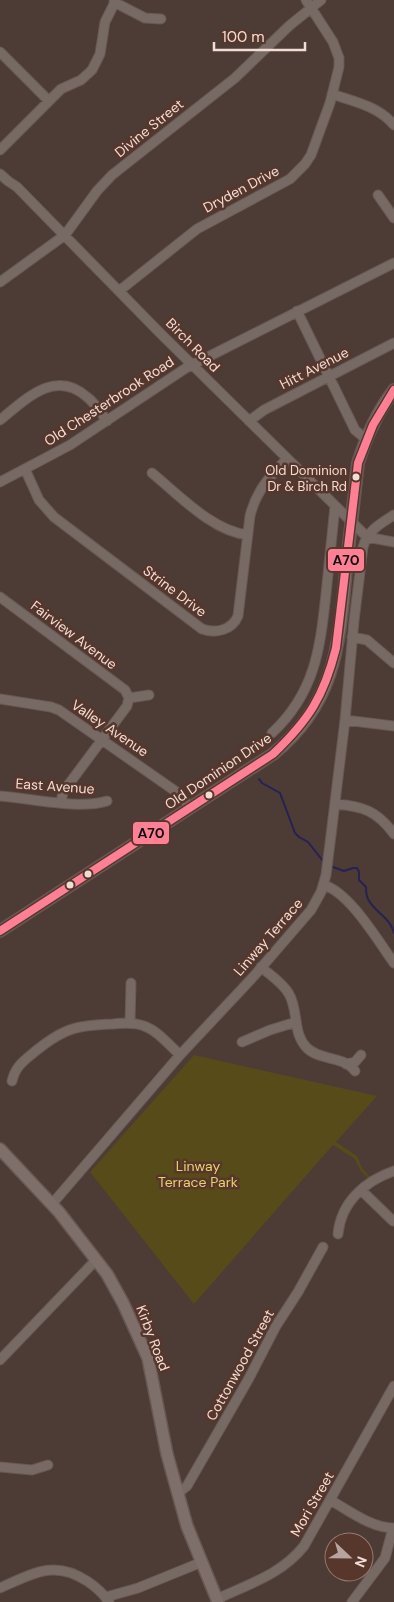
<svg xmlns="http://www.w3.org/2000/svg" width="394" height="1602" viewBox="0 0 394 1602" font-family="'DM Sans',sans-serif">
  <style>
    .green { fill: #574b19 }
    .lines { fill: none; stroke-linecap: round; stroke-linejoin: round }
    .stream { stroke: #252254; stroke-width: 2 }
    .minor-casing { stroke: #685853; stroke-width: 11 }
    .major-casing { stroke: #685853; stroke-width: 14 }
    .minor { stroke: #776a65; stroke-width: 9 }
    .major { stroke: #7f6f6a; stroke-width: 11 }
    .bus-1-casing { stroke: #57362b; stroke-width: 11 }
    .bus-1 { stroke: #ff8094; stroke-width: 8 }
    .bus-dot { fill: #f2ddd6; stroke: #57362b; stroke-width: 2 }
    .labels { text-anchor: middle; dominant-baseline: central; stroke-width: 5; stroke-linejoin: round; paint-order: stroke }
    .bus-label { font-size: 13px; fill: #f2ddd6; stroke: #57362b; text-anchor: end }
    .street-label { font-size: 14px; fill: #f2ddd6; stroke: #57362b }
    .park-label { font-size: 14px; fill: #e7d36b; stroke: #57362b }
    .line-badge { stroke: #57362b; stroke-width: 2 }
    .pale-badge-label { font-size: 14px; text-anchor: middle; font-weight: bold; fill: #111 }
  </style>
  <rect width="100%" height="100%" fill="#4d3b35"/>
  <path class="green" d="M 194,1055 L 377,1096 L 336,1142 L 357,1156 L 362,1168 L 370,1177 L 368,1178 L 360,1170 L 355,1159 L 333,1145 L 194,1304 L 90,1172 Z"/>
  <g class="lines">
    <path class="stream" d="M 259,779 L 262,783 L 280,793 L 295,833 L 299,837 L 308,842 L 323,861
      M 333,867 L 344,871 L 353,868 L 357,868 L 359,872 L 359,880 L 366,887 C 366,891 366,895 368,899 C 375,913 390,917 394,933"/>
    <defs>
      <path id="minor" d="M 114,2 L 145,18 L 161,19
        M 0,52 L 49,101
        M 332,94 C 355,102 378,106 394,125
        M 0,150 L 61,89 L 81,80 L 92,70 L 100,54 L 105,22 L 116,0
        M 0,174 L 8,181 L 17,187 L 160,333 L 367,537
        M 378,195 L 394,218
        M 0,282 L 65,235 L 97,191 L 112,175 L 235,78 L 289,26 L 321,0
        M 119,291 L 197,229 L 290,179 L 305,164 L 311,155 L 330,103 L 339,67 L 339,58 L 333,42 L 306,0
        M 297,311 L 355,430 L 366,439
        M 0,420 C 25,400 55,368 87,397 C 95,403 101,413 107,421
        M 249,421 L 264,410 L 394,343
        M 25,469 L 39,500 L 54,517 L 202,629 C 216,634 232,630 238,616 L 250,516 C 256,491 270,476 287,459
        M 152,473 C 179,495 212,531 248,535
        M 0,482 L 70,445 L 186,368 L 394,263
        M 367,537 L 394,542
        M 0,597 L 125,690 L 129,698
        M 352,637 L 367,640 L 394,663
        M 129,698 L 149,695
        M 0,699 L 51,707 L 59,710 L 178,793 L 191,808
        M 345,720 L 394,726
        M 272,733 C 315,693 320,649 326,594 C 329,565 332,535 335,506
        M 0,796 C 30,798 79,810 107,801
        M 61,802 L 63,792 L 127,706 L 129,698
        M 335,804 C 363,806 377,811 394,834
        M 324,885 C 350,893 378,941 394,963
        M 261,967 C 270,975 283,983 289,994 C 299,1011 292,1033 307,1048 C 320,1061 345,1056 355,1071
        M 130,1023 L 131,983
        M 242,1042 L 270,1030 L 296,1022
        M 346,1064 L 355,1062 L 361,1055
        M 12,1081 C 15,1068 22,1062 32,1054 C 62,1029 75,1025 113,1024 C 123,1023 134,1022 144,1026 C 158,1031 169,1045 180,1055
        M 361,1190 L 393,1221
        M 52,1204 L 180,1055 L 254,976 L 311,910 L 321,892 L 326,875 L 331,835 L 345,720 L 354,621 L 363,547 C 368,530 380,524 394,515
        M 338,1234 C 341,1202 365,1181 394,1171
        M 0,1360 L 96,1260
        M 0,1467 L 32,1470 L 48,1465
        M 177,1494 L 187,1486 L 248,1380 L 276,1326 L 298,1292 L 323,1247
        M 330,1500 C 350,1511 371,1528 394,1528
        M 0,1588 C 32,1574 54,1559 87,1581 C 96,1587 103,1593 109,1602
        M 106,1597 L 138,1588 L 202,1562
        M 217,1599 C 249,1584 282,1574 304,1546 L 394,1386
        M 352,1602 L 385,1558 L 393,1528"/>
      <path id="major" d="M 0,931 L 273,754 C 336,703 339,645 346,570 C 350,534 354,499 358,463 C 366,437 377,412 394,390
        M 0,1149 L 59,1212 L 107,1274 L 123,1303 L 148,1358 L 167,1454 L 187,1526 L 218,1602"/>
    </defs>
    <use href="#minor" class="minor-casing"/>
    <use href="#major" class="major-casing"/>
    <use href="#minor" class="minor"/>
    <use href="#major" class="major"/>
    <defs>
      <path id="bus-1" d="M 0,931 L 273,754 C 309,720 324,696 336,648 L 358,463 L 373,425 L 394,390"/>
    </defs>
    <use href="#bus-1" class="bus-1-casing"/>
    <use href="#bus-1" class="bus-1"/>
  </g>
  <g class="bus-dot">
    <circle cx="356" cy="477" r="4.5"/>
    <circle cx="209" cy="795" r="4.5"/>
    <circle cx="88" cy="874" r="4.5"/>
    <circle cx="70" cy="885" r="4.5"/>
  </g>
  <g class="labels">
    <g class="bus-label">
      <text x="347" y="470">Old Dominion<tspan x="347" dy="16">Dr &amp; Birch Rd</tspan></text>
    </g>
    <g class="street-label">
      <text transform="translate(149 128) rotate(-39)">Divine Street</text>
      <text transform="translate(241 189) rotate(-28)">Dryden Drive</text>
      <text transform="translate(193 345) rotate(45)">Birch Road</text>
      <text transform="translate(314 368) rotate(-27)">Hitt Avenue</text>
      <text transform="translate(109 401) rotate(-33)">Old Chesterbrook Road</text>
      <text transform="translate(175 591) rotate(37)">Strine Drive</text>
      <text transform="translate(74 635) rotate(37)">Fairview Avenue</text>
      <text transform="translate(110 728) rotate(34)">Valley Avenue</text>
      <text transform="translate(218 771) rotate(-34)">Old Dominion Drive</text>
      <text transform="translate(55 786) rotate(4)">East Avenue</text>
      <text transform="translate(268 937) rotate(-49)">Linway Terrace</text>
      <text transform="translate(153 1338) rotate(69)">Kirby Road</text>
      <text transform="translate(240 1365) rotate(-61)">Cottonwood Street</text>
      <text transform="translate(312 1504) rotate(-60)">Mori Street</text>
    </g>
    <g class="park-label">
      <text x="198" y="1166">Linway<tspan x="198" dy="16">Terrace Park</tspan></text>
    </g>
  </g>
  <g class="line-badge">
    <rect x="327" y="548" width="38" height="24" rx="5" fill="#ff8094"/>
    <rect x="132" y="821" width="38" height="24" rx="5" fill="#ff8094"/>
  </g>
  <g class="pale-badge-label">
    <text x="346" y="565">A70</text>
    <text x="151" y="838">A70</text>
  </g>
  <g transform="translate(349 1557) rotate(112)"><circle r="24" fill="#57362b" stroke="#95796f"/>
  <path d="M0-4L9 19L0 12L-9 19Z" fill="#b8a49e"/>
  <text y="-8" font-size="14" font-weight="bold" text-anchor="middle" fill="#f2ddd6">N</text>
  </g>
  <path d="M214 42v8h91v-8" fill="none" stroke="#f2ddd6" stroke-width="2.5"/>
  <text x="222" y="42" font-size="15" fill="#f2ddd6" stroke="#57362b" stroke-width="4" paint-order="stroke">100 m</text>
</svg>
